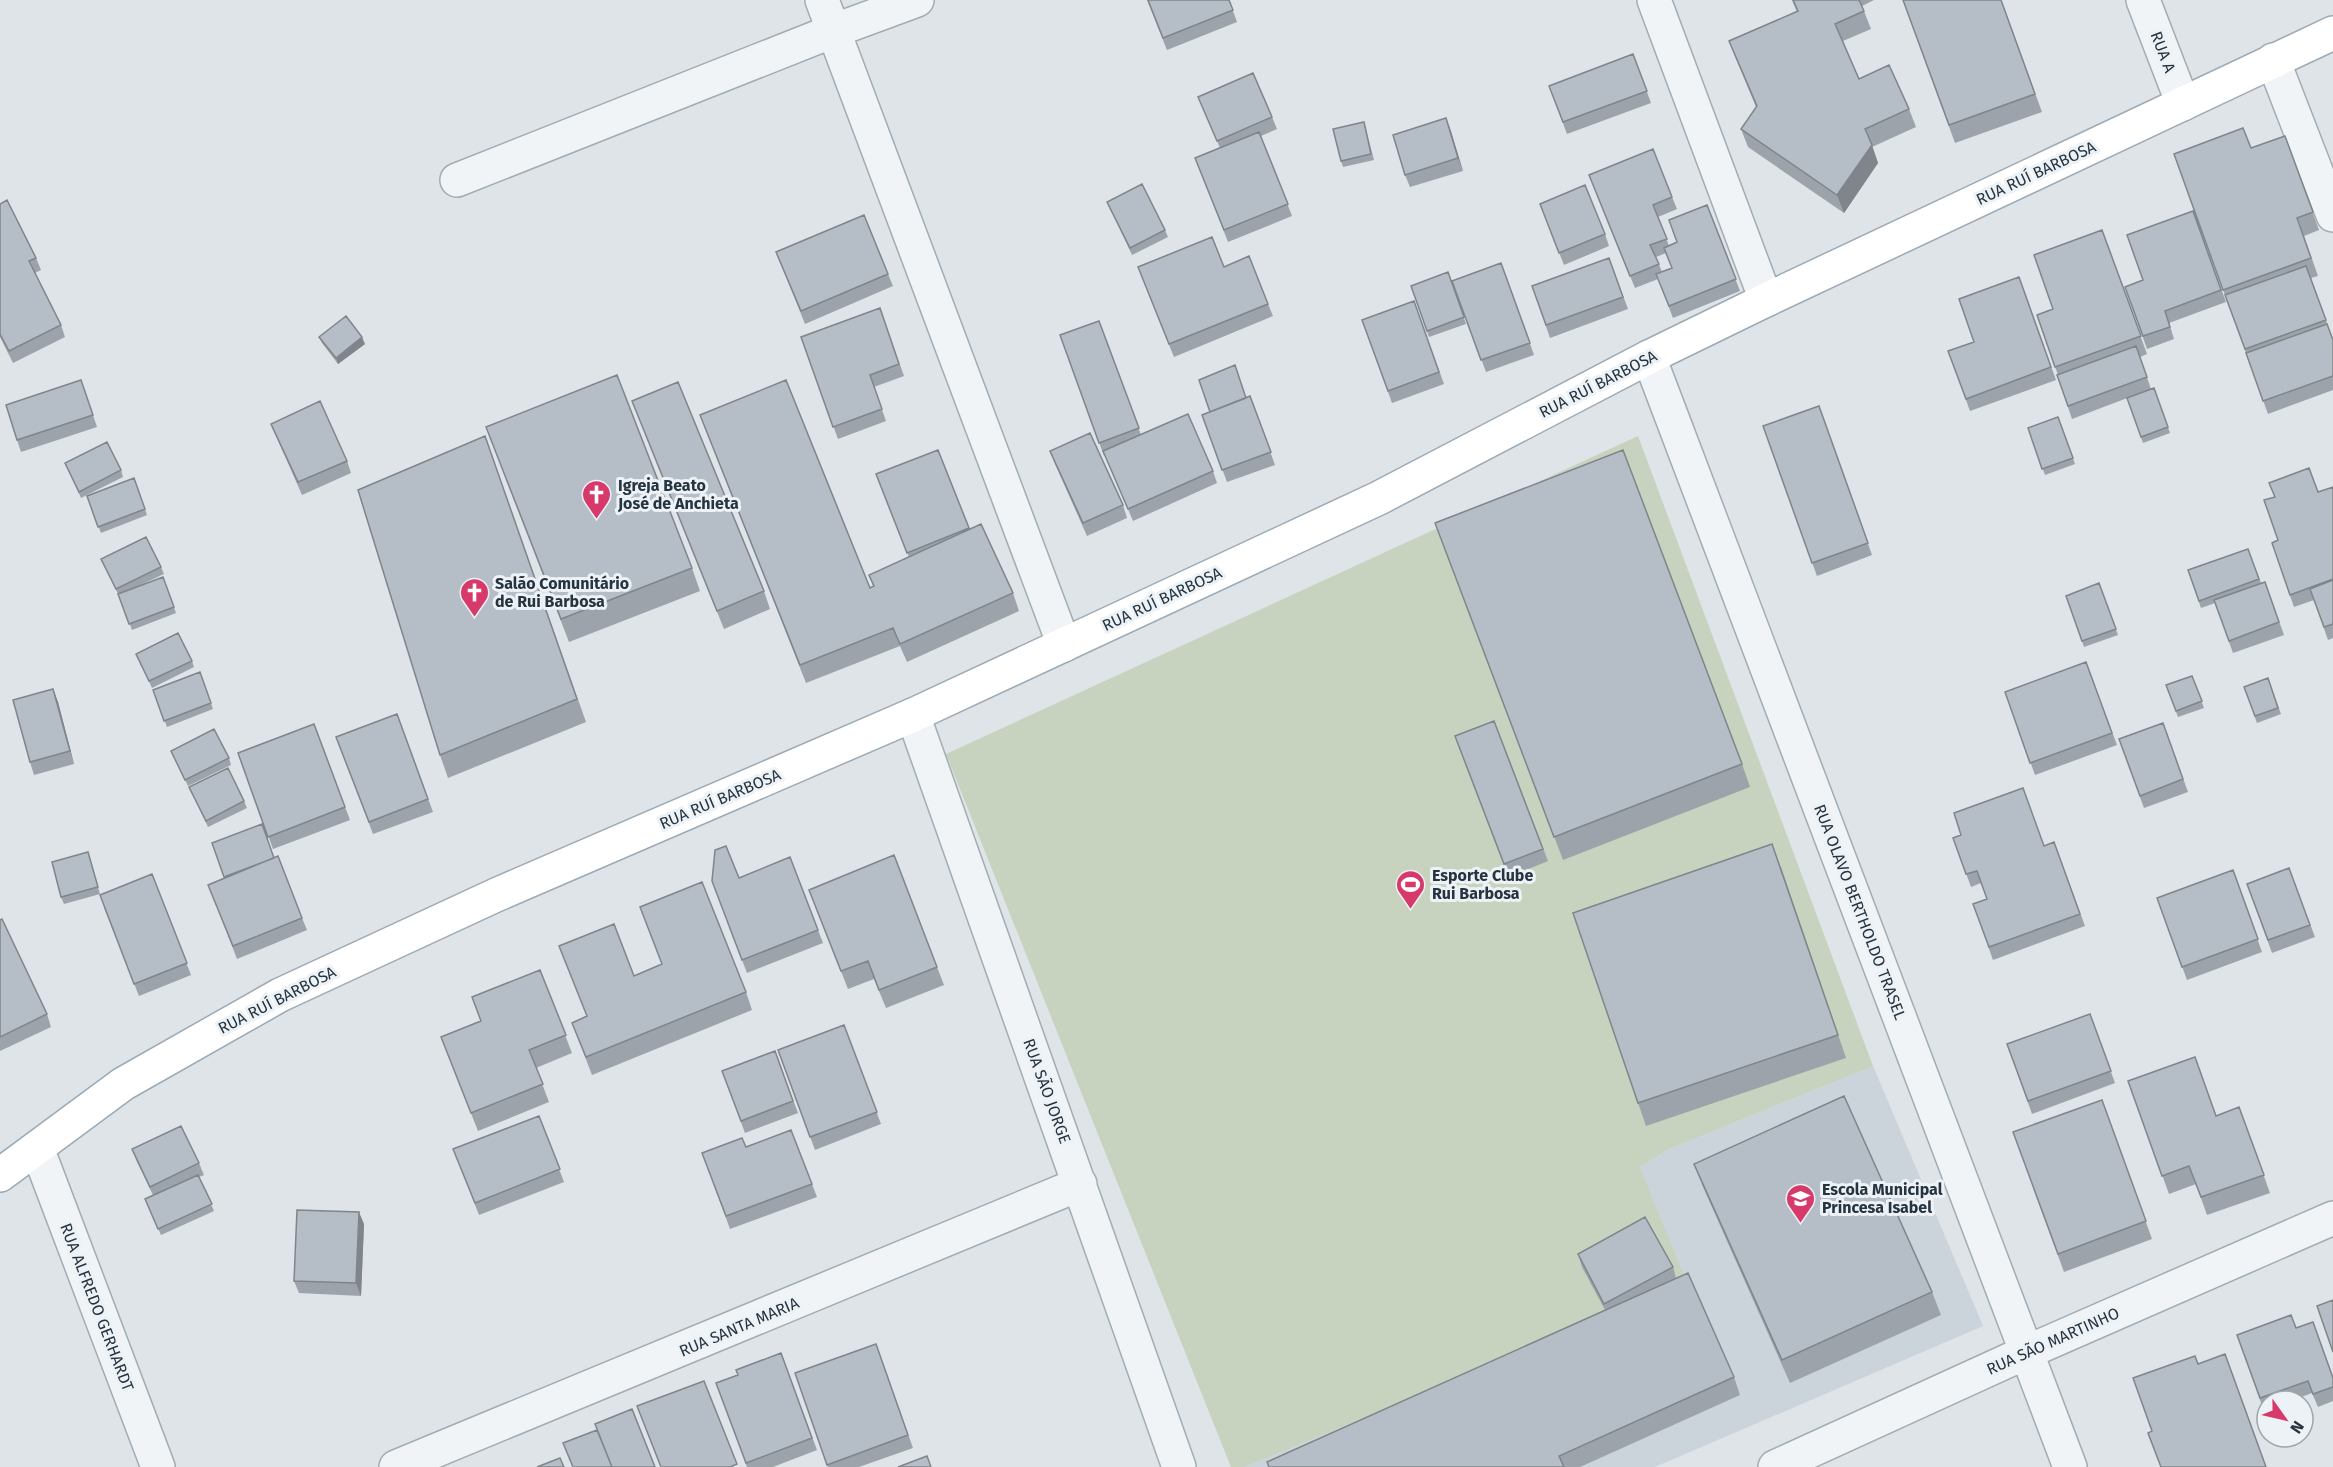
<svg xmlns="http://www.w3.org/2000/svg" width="2333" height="1467" viewBox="0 0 2333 1467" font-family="'Fira Sans',sans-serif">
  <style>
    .built { fill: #cbd3db }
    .green { fill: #c7d3be }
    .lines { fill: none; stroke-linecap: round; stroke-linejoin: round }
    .minor-casing { stroke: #a3acb2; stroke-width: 36 }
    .major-casing { stroke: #9caab5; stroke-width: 36 }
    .minor { stroke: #f1f4f7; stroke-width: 33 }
    .major { stroke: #fff; stroke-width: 33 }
    .wall { fill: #9ca3aa; fill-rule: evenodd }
    .shaded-wall { fill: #7f858b }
    .building { fill: #b5bec6; stroke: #7f858b; stroke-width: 1.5 }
    .labels { text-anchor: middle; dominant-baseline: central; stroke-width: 6; stroke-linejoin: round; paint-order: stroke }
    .street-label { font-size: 16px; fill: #263440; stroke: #edf2f6 }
    .poi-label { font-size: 16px; font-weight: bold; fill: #263440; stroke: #edf2f6; text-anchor: start }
  </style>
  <rect width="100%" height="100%" fill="#dee4e8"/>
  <path class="built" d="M 1873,1066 L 1983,1326 L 1655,1467 L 1245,1467 L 1609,1316 L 1685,1280 L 1640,1167 L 1667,1150 Z"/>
  <path class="green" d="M 1638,436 L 1873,1066 L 1667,1150 L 1640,1167 L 1686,1281 L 1609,1316 L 1245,1467 L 1231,1467 L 946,754 Z"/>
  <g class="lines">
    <defs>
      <path id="minor" d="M 822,0 L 1064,645
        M 1654,0 L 1766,300
        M 2143,0 L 2183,104
        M 2273,60 L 2333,215
        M 457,180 L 833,31 L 917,0
        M 1649,357 L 2070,1467
        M 913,715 L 1179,1467
        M 37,1148 L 158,1467
        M 396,1467 L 1080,1184
        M 1775,1467 L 2027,1352 L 2333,1218"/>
      <path id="major" d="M 0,1175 L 123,1084 L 280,995 L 496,895 L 913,715 L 1379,498 L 1649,357 L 1766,300 L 2333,33"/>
    </defs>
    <use href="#minor" class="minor-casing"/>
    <use href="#major" class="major-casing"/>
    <use href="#minor" class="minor"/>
    <use href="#major" class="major"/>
  </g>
  <path class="wall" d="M 1147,0 L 1229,0 L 1237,22 L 1167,50 Z
    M 1792,0 L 1874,0 L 1862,6 L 1871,29 L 1843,41 L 1859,79 L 1909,109 L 1916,127 L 1872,147 L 1878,163 L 1844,213 L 1748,147 L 1741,129 L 1756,107 L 1736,59 L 1729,41 L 1797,12 Z
    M 1903,0 L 2001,0 L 2042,112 L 1955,143 Z
    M 1633,54 L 1651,103 L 1567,134 L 1549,86 Z
    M 1198,97 L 1272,117 L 1277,129 L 1261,136 L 1292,216 L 1228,242 L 1200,170 L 1220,148 Z
    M 1446,118 L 1463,171 L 1410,187 L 1405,175 Z
    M 1364,122 L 1374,160 L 1343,167 L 1341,161 Z
    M 2285,136 L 2319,230 L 2304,236 L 2318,276 L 2311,278 L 2333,340 L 2333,390 L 2268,414 L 2174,154 L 2251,148 Z
    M 1589,175 L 1672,197 L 1677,209 L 1658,217 L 1669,246 L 1677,242 L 1707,205 L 1740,291 L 1673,318 L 1658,279 L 1635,288 ZM 1666,253 L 1672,268 L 1662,272 L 1656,257 Z
    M 1107,202 L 1165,230 L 1168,237 L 1132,255 Z
    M 0,204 L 36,258 L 41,270 L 35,273 L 61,325 L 65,337 L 13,363 L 0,337 Z
    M 1540,204 L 1605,234 L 1609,246 L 1564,265 Z
    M 2193,211 L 2226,302 L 2169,323 L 2174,339 L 2147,349 L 2125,287 L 2143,280 Z
    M 2102,230 L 2147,354 L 2140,357 L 2151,389 L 2072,419 L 2057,375 L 2058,375 L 2037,315 L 2053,309 Z
    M 776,252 L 888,274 L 893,286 L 805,324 Z
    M 1609,258 L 1628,309 L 1550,338 L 1532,286 Z
    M 1501,263 L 1534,355 L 1486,372 L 1452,281 Z
    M 1224,267 L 1268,304 L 1273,316 L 1174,357 L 1143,280 Z
    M 1448,272 L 1466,324 L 1429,337 L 1411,286 Z
    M 2019,277 L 2056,380 L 1970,411 L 1948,351 L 1974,342 Z
    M 1414,301 L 1444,384 L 1392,403 L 1362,320 Z
    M 880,308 L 904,376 L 874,387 L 886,421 L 838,439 L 801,337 Z
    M 1099,321 L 1141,435 L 1213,471 L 1217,483 L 1133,521 L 1105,455 L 1104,456 L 1060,335 Z
    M 319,337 L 365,344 L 338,364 L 322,343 Z
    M 81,380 L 97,427 L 21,452 L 17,440 Z
    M 2154,388 L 2170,433 L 2143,443 L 2127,398 Z
    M 1250,396 L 1275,465 L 1227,482 L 1202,415 Z
    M 632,401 L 764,591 L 770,609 L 724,629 Z
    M 1819,406 L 1872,555 L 1817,576 L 1763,426 Z
    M 700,415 L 870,588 L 873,586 L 869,575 L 909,557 L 881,487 L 938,450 L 970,529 L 1013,593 L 1019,611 L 907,662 L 900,646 L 806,683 Z
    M 2058,417 L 2075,464 L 2045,475 L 2028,428 Z
    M 271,424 L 347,461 L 351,473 L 302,495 L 276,436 Z
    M 486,427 L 692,568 L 700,591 L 569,642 Z
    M 485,436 L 586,722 L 448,778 L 440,755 Z
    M 1050,451 L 1123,505 L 1127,518 L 1087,536 L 1055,464 Z
    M 65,463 L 121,470 L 123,477 L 81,498 Z
    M 134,478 L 147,515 L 101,533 L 87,496 Z
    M 2269,483 L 2318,492 L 2333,487 L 2333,638 L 2328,640 L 2314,600 L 2294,607 L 2272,543 L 2278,540 L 2275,497 Z
    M 1444,546 L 1742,764 L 1750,787 L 1563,860 Z
    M 2248,549 L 2261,583 L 2265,582 L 2284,635 L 2233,653 L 2215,603 L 2201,608 L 2188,570 Z
    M 101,559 L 161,567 L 164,574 L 136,587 L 163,577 L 176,613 L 132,630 L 119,596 Z
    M 2099,583 L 2118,635 L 2084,647 L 2066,596 Z
    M 136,654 L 192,661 L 194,667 L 152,688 Z
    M 2086,662 L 2117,745 L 2035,775 L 2005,692 Z
    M 200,672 L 213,709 L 167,727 L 153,690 Z
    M 2192,676 L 2204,708 L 2178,717 L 2166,685 Z
    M 2268,678 L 2281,714 L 2257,723 L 2244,687 Z
    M 53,689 L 58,702 L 74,764 L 34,775 L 30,762 Z
    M 397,714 L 433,812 L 373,834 L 336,737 Z
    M 1494,721 L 1548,861 L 1509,877 L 1455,736 Z
    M 2163,723 L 2188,792 L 2144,808 L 2119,739 Z
    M 314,724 L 350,820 L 273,849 L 238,753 Z
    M 171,751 L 229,758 L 231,765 L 188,786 Z
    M 189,787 L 244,801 L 247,808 L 208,827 Z
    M 1953,838 L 2044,846 L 2054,842 L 2085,926 L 1993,960 L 1973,904 L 1987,899 L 1981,883 L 1971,887 Z
    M 212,843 L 274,858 L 302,918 L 307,930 L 237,959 L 213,897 L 225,878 Z
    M 88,852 L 100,894 L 64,904 L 61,897 Z
    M 790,857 L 823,943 L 747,973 L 712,881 L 739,878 Z
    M 1781,867 L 1846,1058 L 1646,1126 L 1638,1103 Z
    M 2289,868 L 2315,937 L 2272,953 L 2247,884 Z
    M 2233,870 L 2262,952 L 2187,980 L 2157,898 Z
    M 152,874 L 191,975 L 139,996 L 104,908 Z
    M 809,890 L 937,967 L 944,985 L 886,1008 L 874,979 L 848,989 Z
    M 640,907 L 746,992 L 752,1010 L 592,1075 L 572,1023 L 587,1016 L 559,946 L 634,976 L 662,965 Z
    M 0,920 L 47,1014 L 51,1027 L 0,1051 Z
    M 540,970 L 572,1053 L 536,1068 L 549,1102 L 478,1131 L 441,1037 L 481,1021 Z
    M 2090,1014 L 2115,1083 L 2032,1114 L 2007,1044 Z
    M 844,1025 L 881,1124 L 815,1150 L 778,1050 Z
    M 775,1051 L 798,1113 L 745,1133 L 722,1071 Z
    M 2128,1081 L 2216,1116 L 2239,1107 L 2270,1193 L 2207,1215 L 2196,1184 L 2169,1194 Z
    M 2102,1100 L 2152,1239 L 2064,1272 L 2013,1132 Z
    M 539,1116 L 564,1182 L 479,1215 L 453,1149 Z
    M 791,1130 L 817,1197 L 730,1229 L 702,1153 L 746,1147 Z
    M 132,1149 L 199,1163 L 204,1175 L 199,1177 L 214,1211 L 161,1235 L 145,1199 L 153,1195 L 137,1162 Z
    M 1694,1164 L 1932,1292 L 1941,1315 L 1790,1383 L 1703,1187 Z
    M 364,1224 L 361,1296 L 299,1293 L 294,1281 Z
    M 1578,1254 L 1673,1267 L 1676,1278 L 1734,1377 L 1740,1395 L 1580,1467 L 1269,1467 L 1605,1310 L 1582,1267 Z
    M 2296,1328 L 2333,1378 L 2333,1401 L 2318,1407 L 2312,1393 L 2291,1401 L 2267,1401 L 2267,1410 L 2264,1411 L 2237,1335 Z
    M 876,1344 L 913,1448 L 859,1467 L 828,1467 L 795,1373 Z
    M 781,1353 L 817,1450 L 773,1467 L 747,1467 L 716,1383 L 738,1375 Z"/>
  <path class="shaded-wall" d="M 1446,118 L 1451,131 L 1463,171 L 1458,158 Z
    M 1872,145 L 1878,163 L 1844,213 L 1837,195 Z
    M 362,337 L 365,344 L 338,364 L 336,358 Z
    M 53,689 L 58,702 L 74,764 L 70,751 Z
    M 359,1212 L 364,1224 L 361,1296 L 356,1283 Z"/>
  <path class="building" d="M 1148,0 L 1229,0 L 1233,10 L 1163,38 Z
    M 1793,0 L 1859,0 L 1864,11 L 1835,24 L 1859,79 L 1889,65 L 1909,109 L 1865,129 L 1872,145 L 1837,195 L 1741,129 L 1757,106 L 1729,41 L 1798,11 Z
    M 1903,0 L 2001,0 L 2035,94 L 1949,125 Z
    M 1633,54 L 1647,91 L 1563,122 L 1549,86 Z
    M 1253,73 L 1272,117 L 1217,141 L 1198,97 Z
    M 1446,118 L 1458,158 L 1405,175 L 1393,135 Z
    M 1364,122 L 1371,154 L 1341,161 L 1333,129 Z
    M 2243,128 L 2251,148 L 2285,136 L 2313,212 L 2297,218 L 2311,258 L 2223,290 L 2174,154 Z
    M 1259,132 L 1288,204 L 1224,230 L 1195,158 Z
    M 1653,149 L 1672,197 L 1653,205 L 1667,239 L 1650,245 L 1659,264 L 1630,276 L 1589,175 Z
    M 1142,184 L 1165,230 L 1130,248 L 1107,202 Z
    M 1585,185 L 1605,234 L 1559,253 L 1540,204 Z
    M 7,200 L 36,258 L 29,261 L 61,325 L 9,351 L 0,334 L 0,204 Z
    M 1707,205 L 1736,279 L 1669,306 L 1656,274 L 1672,268 L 1664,248 L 1677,242 L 1669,220 Z
    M 2193,211 L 2221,290 L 2165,311 L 2170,327 L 2143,336 L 2125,287 L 2143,280 L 2127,235 Z
    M 864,215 L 888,274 L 801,311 L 776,252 Z
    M 2102,230 L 2141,336 L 2055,367 L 2037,315 L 2053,309 L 2034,255 Z
    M 1212,237 L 1224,267 L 1249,256 L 1268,304 L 1169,344 L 1138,267 Z
    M 1609,258 L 1623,297 L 1546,325 L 1532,286 Z
    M 1501,263 L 1530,343 L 1481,360 L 1452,281 Z
    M 2306,266 L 2326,320 L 2245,349 L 2225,295 Z
    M 1448,272 L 1464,317 L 1427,331 L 1411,286 Z
    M 2019,277 L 2051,367 L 1966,399 L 1948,351 L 1974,342 L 1959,299 Z
    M 1414,301 L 1439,372 L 1388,391 L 1362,320 Z
    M 880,308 L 899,364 L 870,375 L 882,409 L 833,427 L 801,337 Z
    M 346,316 L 362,337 L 336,358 L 319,337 Z
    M 1099,321 L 1139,428 L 1099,443 L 1060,335 Z
    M 2327,324 L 2333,340 L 2333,376 L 2263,401 L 2246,353 Z
    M 2136,346 L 2147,377 L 2068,406 L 2057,375 Z
    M 1235,365 L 1246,398 L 1210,412 L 1199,380 Z
    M 617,375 L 692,568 L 561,619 L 486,427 Z
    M 81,380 L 93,415 L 17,440 L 6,405 Z
    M 786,380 L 870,588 L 874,586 L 869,575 L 981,524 L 1013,593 L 900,644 L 893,628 L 800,665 L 700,415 Z
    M 678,382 L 764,591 L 717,611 L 632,401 Z
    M 2154,388 L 2168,427 L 2141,437 L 2127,398 Z
    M 1250,396 L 1271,452 L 1222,470 L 1202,415 Z
    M 320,401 L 347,461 L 298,482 L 271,424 Z
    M 1819,406 L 1868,543 L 1812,563 L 1763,426 Z
    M 1188,414 L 1213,471 L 1128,509 L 1103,451 Z
    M 2058,417 L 2073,458 L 2042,469 L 2028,428 Z
    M 1090,433 L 1123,505 L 1083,523 L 1050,451 Z
    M 485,436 L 577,699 L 440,755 L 358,490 Z
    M 107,442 L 121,470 L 79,492 L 65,463 Z
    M 938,450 L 969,528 L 907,553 L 876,474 Z
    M 1623,450 L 1742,764 L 1554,837 L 1435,523 Z
    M 2309,468 L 2318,492 L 2333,487 L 2333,579 L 2290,595 L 2272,543 L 2278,540 L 2264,500 L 2275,497 L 2269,483 Z
    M 134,478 L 145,509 L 98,527 L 87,496 Z
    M 146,537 L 161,567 L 116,589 L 101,559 Z
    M 2248,549 L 2259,579 L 2199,601 L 2188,570 Z
    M 163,577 L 174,607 L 129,624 L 118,594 Z
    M 2333,580 L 2333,624 L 2324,627 L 2310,589 Z
    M 2265,582 L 2279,622 L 2229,641 L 2214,600 Z
    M 2099,583 L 2116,629 L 2082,641 L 2066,596 Z
    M 178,633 L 192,661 L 149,681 L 136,654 Z
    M 2086,662 L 2112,733 L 2030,763 L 2005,692 Z
    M 200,672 L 211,703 L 164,721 L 153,690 Z
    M 2192,676 L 2202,701 L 2176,711 L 2166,685 Z
    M 2268,678 L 2278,708 L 2255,716 L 2244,687 Z
    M 53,689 L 70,751 L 30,762 L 13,700 Z
    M 397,714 L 428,799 L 369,822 L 336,737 Z
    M 1494,721 L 1543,849 L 1504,864 L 1455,736 Z
    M 2163,723 L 2183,779 L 2140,796 L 2119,739 Z
    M 314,724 L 345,807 L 268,837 L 238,753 Z
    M 214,729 L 229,758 L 185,780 L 171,751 Z
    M 228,768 L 244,801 L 206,821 L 189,787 Z
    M 2023,788 L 2044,846 L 2054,842 L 2080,914 L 1989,947 L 1973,904 L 1987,899 L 1977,871 L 1966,874 L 1953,838 L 1961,835 L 1954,813 Z
    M 262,824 L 274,858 L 224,877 L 212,843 Z
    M 1772,844 L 1838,1035 L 1638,1103 L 1573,913 Z
    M 726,846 L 739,878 L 790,857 L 818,930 L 742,960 L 712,881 L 715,850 Z
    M 88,852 L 98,887 L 61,897 L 52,862 Z
    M 894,855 L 937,967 L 879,990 L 868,961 L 841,971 L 809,890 Z
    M 278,856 L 302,918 L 233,946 L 208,885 Z
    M 2289,868 L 2310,925 L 2268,940 L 2247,884 Z
    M 2233,870 L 2258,939 L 2182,967 L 2157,898 Z
    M 152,874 L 187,963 L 134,984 L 100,895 Z
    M 702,882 L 746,992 L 586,1057 L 572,1023 L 587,1016 L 559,946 L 614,924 L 634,976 L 662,964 L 640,907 Z
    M 2,919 L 47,1014 L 0,1037 L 0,920 Z
    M 540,970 L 566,1035 L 529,1050 L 543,1084 L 471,1113 L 441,1037 L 481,1021 L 472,997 Z
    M 2090,1014 L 2111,1071 L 2028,1101 L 2007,1044 Z
    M 844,1025 L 877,1112 L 810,1137 L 778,1050 Z
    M 775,1051 L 793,1101 L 741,1121 L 722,1071 Z
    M 2195,1057 L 2216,1116 L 2239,1107 L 2264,1175 L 2201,1197 L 2189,1166 L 2162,1176 L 2128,1081 Z
    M 1844,1096 L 1932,1292 L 1782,1360 L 1694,1164 Z
    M 2102,1100 L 2146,1221 L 2058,1254 L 2013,1132 Z
    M 539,1116 L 560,1169 L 475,1203 L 453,1149 Z
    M 181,1126 L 199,1163 L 150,1187 L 132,1149 Z
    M 791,1130 L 812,1184 L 726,1216 L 702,1153 L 742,1138 L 746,1147 Z
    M 198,1175 L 212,1204 L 158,1229 L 145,1199 Z
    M 297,1210 L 359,1212 L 356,1283 L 294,1281 Z
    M 1645,1217 L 1673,1267 L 1604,1304 L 1578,1254 Z
    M 1688,1273 L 1734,1377 L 1559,1456 L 1564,1467 L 1269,1467 L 1267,1462 Z
    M 2333,1300 L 2333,1352 L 2317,1306 Z
    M 2291,1315 L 2296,1328 L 2313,1322 L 2333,1378 L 2333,1387 L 2313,1394 L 2308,1381 L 2260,1398 L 2237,1335 Z
    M 876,1344 L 908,1435 L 827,1465 L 795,1373 Z
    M 781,1353 L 812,1438 L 746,1463 L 716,1383 L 738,1375 L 736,1370 Z
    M 2225,1354 L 2266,1467 L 2161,1467 L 2148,1433 L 2152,1431 L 2133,1378 L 2195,1356 L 2198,1364 Z
    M 704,1381 L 737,1464 L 730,1467 L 661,1467 L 637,1406 Z
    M 632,1409 L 655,1467 L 612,1467 L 595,1424 Z
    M 597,1430 L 612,1467 L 573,1467 L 563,1443 Z
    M 927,1456 L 931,1467 L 898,1467 Z
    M 560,1458 L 564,1467 L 537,1467 Z"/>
  <defs>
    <symbol id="church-pin" viewBox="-11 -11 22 30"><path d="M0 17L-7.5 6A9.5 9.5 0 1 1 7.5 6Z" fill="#d7396b" stroke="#edf2f6"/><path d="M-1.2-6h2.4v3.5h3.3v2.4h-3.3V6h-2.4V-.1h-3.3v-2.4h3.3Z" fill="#fff"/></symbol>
    <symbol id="stadium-pin" viewBox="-11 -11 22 30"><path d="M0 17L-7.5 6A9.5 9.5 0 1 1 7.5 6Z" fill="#d7396b" stroke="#edf2f6"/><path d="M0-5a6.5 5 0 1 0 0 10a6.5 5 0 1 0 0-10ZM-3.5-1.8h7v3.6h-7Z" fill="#fff"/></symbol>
    <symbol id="school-pin" viewBox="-11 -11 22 30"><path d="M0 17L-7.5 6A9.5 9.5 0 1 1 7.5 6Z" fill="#d7396b" stroke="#edf2f6"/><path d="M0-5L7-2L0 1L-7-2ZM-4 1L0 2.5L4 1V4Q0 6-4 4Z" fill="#fff"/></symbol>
  </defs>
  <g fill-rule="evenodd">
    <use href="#church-pin" x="580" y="478" width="33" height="45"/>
    <use href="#church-pin" x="458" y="576" width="33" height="45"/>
    <use href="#stadium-pin" x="1394" y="868" width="33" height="45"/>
    <use href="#school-pin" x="1784" y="1182" width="33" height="45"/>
  </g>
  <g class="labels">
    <g class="street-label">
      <text transform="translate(2163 52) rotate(69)">RUA A</text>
      <text transform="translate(2036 173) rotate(-25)">RUA RUÍ BARBOSA</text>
      <text transform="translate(1598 384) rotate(-27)">RUA RUÍ BARBOSA</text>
      <text transform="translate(1162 599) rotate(-25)">RUA RUÍ BARBOSA</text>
      <text transform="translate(720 799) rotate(-23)">RUA RUÍ BARBOSA</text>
      <text transform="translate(1860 912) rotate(69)">RUA OLAVO BERTHOLDO TRASEL</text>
      <text transform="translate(277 1000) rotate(-27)">RUA RUÍ BARBOSA</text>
      <text transform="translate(1047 1091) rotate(70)">RUA SÃO JORGE</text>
      <text transform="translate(97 1307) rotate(69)">RUA ALFREDO GERHARDT</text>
      <text transform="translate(739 1327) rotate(-23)">RUA SANTA MARIA</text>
      <text transform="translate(2053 1341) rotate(-24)">RUA SÃO MARTINHO</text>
    </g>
    <g class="poi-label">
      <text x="618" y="485">Igreja Beato<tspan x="618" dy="18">José de Anchieta</tspan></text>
      <text x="495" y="583">Salão Comunitário<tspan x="495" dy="18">de Rui Barbosa</tspan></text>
      <text x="1432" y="875">Esporte Clube<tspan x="1432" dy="18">Rui Barbosa</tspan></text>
      <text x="1822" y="1189">Escola Municipal<tspan x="1822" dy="18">Princesa Isabel</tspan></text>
    </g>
  </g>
  <g transform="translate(2285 1419) rotate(124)"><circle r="28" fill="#edf2f6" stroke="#9da6ad" stroke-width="1.5"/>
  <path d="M0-4.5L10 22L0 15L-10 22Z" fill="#d7396b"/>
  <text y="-9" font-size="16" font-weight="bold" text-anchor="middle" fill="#263440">N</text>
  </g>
</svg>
